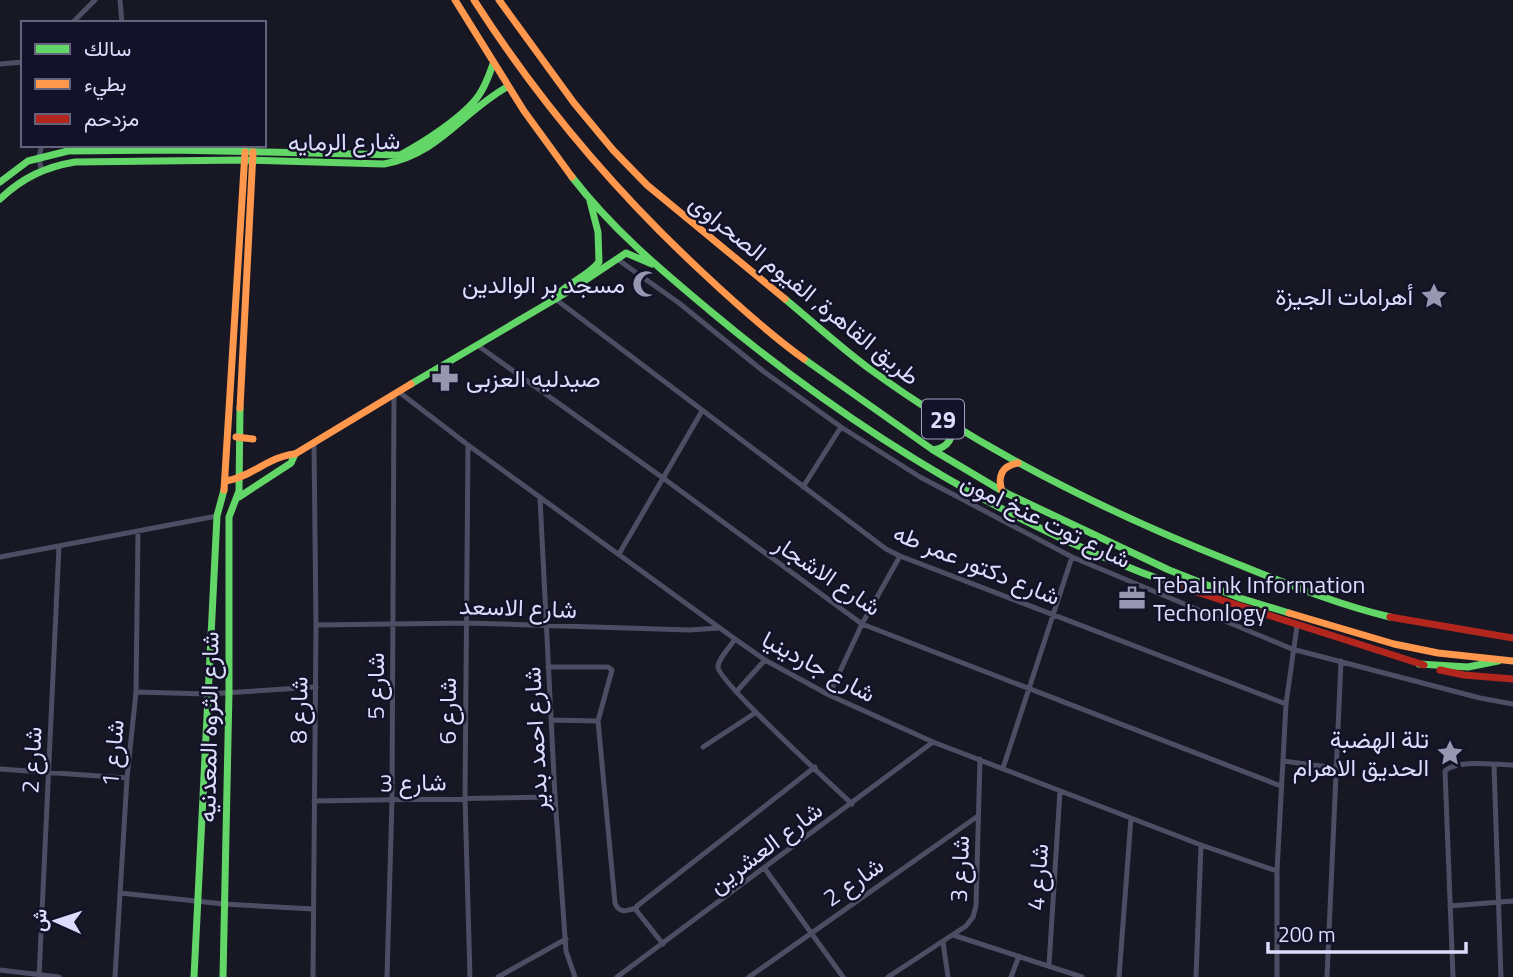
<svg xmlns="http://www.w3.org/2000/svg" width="1513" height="977" viewBox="0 0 1513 977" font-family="'Titillium Web',Vazirmatn,sans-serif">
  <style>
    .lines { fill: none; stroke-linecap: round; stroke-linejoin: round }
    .street { stroke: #4d4e63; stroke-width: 5 }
    .fast { stroke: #63d668; stroke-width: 7 }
    .slow { stroke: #ff974d; stroke-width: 7 }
    .jam { stroke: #b3261e; stroke-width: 7 }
    .labels { text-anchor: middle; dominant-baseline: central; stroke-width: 5; stroke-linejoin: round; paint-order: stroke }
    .shield { fill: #131229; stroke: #a09fbd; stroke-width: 2 }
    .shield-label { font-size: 23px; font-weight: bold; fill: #dcdcfd }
    .street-label { font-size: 24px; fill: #dcdcfd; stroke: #131229 }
    .poi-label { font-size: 24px; fill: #dcdcfd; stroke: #131229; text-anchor: end }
  </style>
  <rect width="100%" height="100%" fill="#181724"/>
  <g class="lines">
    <path class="street" d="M 120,0 L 122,23
      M 72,23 L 95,0
      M 0,64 L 23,62
      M 41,169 L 39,156 L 42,145
      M 617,259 L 679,303 L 763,371 L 841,427 L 920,477 L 1072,557 L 1292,649 L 1480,698 L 1513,704
      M 554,298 L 886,549 L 900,556 L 1286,704
      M 477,345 L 663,478 L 862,624 L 1281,786
      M 399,392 L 468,445 L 735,639 L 765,660 L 829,695 L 933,742 L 1201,845 L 1277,871
      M 468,445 L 465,798 L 470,977
      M 803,487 L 841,427
      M 540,498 L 555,797 L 566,951 L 575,977
      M 619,554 L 702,411
      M 0,557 L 217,516
      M 316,625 L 467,623 L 689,630 L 719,628
      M 735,639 C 730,647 718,659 718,667 C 718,681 834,787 852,804
      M 548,667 L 608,667 L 612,670 L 598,721 L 615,903 C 619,914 627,911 636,908
      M 136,692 L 208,694 L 316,687
      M 736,692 L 765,660
      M 829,695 L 862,624 L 900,556
      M 551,720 L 598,721
      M 703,747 L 755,713
      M 1283,761 L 1336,768
      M 1494,765 L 1501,977
      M 1003,768 L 1072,557
      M 0,769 L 127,778
      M 314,801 L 555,797
      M 765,869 L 843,977
      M 120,893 L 224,904 L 313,909
      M 1450,906 L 1513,901
      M 953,935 L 1082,977
      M 943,942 L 948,977
      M 663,944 L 636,910 L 637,906 L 815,767
      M 1049,965 L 1060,791
      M 0,970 L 59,977
      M 39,977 L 59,546
      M 115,977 L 127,778 L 136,692 L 138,532
      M 313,977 L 316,625 L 314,443
      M 387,977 L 392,800 L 394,395
      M 498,977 L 566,939
      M 617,977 L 933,742
      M 749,977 L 978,816
      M 888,977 L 966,926 L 973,917 L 976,906 L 980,759
      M 1011,977 L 1019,956
      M 1119,977 L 1131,818
      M 1196,977 L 1201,845
      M 1277,977 L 1277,871 L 1286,704 L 1297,626
      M 1327,977 L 1341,661
      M 1453,977 L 1445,771 C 1458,759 1495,765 1513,765"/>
    <path class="fast" d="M 572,177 C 612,229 660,269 709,310 C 850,428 1010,528 1184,588
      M 0,182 L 28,161 L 68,151 L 171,150 L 400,155 C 423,143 465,116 479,95 C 486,85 489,75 493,64
      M 0,199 C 22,178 45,167 75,162 L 244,160 L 384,164 C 439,154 461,113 507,87
      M 556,296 C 569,282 587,277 599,262 L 598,232 L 590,201
      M 785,299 C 814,323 841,348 871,370 C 981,450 1104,511 1230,561 C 1283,582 1335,604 1390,617
      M 804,359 L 933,450 L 1002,491 L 1169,570 L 1240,598 L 1289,613
      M 411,384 L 569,291 L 626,253 L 652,264
      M 933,450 C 948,448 954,438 951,424
      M 239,497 L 291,463 L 295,454
      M 1419,664 L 1468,667 L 1498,661
      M 194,977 L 217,516 L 224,490
      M 223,977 L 229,692 L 229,517 L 239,491 L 240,408"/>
    <path class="slow" d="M 455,0 L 524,111 L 572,177
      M 474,0 C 538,100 615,191 702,272 C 735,303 768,333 804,359
      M 499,0 L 574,103 L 613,150 L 647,185 L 785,299
      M 240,408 L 253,152
      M 236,437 L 253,439
      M 226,481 C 251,477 270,456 295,454 L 411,384
      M 224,490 L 245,152
      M 1002,491 C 997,476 1002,466 1018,463
      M 1289,613 L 1394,644 L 1438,653 L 1513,661"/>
    <path class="jam" d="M 1184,588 L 1424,665
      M 1390,617 L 1513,638
      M 1440,670 L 1464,675 L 1513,679"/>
  </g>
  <defs>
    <symbol id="mosque-bare" viewBox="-9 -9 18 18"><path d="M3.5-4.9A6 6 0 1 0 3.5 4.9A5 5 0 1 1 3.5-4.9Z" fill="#9797b1" stroke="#131229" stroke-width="2.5" paint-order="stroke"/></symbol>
    <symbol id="sight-bare" viewBox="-9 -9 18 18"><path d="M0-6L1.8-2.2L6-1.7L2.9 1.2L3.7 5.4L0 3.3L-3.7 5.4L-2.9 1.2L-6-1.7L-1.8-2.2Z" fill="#9797b1" stroke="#131229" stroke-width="2.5" paint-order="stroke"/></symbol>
    <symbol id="pharmacy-bare" viewBox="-9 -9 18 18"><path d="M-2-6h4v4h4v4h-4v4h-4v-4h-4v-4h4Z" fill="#9797b1" stroke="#131229" stroke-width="2.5" paint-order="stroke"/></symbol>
    <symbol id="office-bare" viewBox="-9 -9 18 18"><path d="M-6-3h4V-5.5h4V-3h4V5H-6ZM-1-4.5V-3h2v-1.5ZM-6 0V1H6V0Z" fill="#9797b1" stroke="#131229" stroke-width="2.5" paint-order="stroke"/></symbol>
  </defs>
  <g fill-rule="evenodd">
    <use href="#mosque-bare" x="627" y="265" width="38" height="38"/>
    <use href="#sight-bare" x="1415" y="277" width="38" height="38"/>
    <use href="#pharmacy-bare" x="426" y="359" width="38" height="38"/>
    <use href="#office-bare" x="1113" y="579" width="38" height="38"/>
    <use href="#sight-bare" x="1431" y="734" width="38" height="38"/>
  </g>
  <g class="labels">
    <rect class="shield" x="922" y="399.5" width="42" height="39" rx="5"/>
    <g class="shield-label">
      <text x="943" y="419">29</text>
    </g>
    <g class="street-label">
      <text transform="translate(344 141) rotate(-1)">شارع الرمايه</text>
      <text transform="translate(805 289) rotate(39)">طريق القاهرة, الفيوم الصحراوى</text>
      <text transform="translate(1046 520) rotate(26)">شارع توت عنخ امون</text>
      <text transform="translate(977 564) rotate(22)">شارع دكتور عمر طه</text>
      <text transform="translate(828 575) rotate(34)">شارع الاشجار</text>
      <text transform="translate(518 607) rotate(2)">شارع الاسعد</text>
      <text transform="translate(819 666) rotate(28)">شارع جاردينيا</text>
      <text transform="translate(375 686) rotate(-90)">شارع 5</text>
      <text transform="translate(298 710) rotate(-89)">شارع 8</text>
      <text transform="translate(447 711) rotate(-90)">شارع 6</text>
      <text transform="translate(208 727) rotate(-89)">شارع الثروه المعدنيه</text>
      <text transform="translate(535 739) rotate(-93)">شارع احمد بدير</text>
      <text transform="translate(112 753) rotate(-85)">شارع 1</text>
      <text transform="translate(31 760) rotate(-87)">شارع 2</text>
      <text transform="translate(413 782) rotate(-1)">شارع 3</text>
      <text transform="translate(765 847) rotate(-37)">شارع العشرين</text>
      <text transform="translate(959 869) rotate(-88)">شارع 3</text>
      <text transform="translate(1037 877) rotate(-86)">شارع 4</text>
      <text transform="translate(853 881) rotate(-35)">شارع 2</text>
    </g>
    <g class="poi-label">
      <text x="625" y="284">مسجد بر الوالدين</text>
      <text x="1413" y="296">أهرامات الجيزة</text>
      <text x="466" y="378" text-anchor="start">صيدليه العزبى</text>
      <text x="1153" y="584" text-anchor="start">TebaLink Information<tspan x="1153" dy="28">Techonlogy</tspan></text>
      <text x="1429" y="739">تلة الهضبة<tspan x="1429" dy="28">الحديق الاهرام</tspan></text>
    </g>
  </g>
  <rect x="21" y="21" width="245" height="126" fill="#131229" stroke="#63637e" stroke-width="2"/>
  <rect x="35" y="44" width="35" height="10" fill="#63d668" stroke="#63637e" stroke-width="2"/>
  <text x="84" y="56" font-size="21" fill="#dcdcfd">سالك</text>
  <rect x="35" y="79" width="35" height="10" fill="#ff974d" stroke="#63637e" stroke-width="2"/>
  <text x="84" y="91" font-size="21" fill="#dcdcfd">بطيء</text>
  <rect x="35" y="114" width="35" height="10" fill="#b3261e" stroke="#63637e" stroke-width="2"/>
  <text x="84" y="126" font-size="21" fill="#dcdcfd">مزدحم</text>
  <g transform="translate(56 921) rotate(273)" stroke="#131229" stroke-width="5" paint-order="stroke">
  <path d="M0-5L12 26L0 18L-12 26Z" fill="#dcdcfd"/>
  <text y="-10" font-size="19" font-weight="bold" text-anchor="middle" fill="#dcdcfd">ش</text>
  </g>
  <path d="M1268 942v10h198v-10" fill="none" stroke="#dcdcfd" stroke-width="3.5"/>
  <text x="1278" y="942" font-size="21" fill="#dcdcfd" stroke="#131229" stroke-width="5" paint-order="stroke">200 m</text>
</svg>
